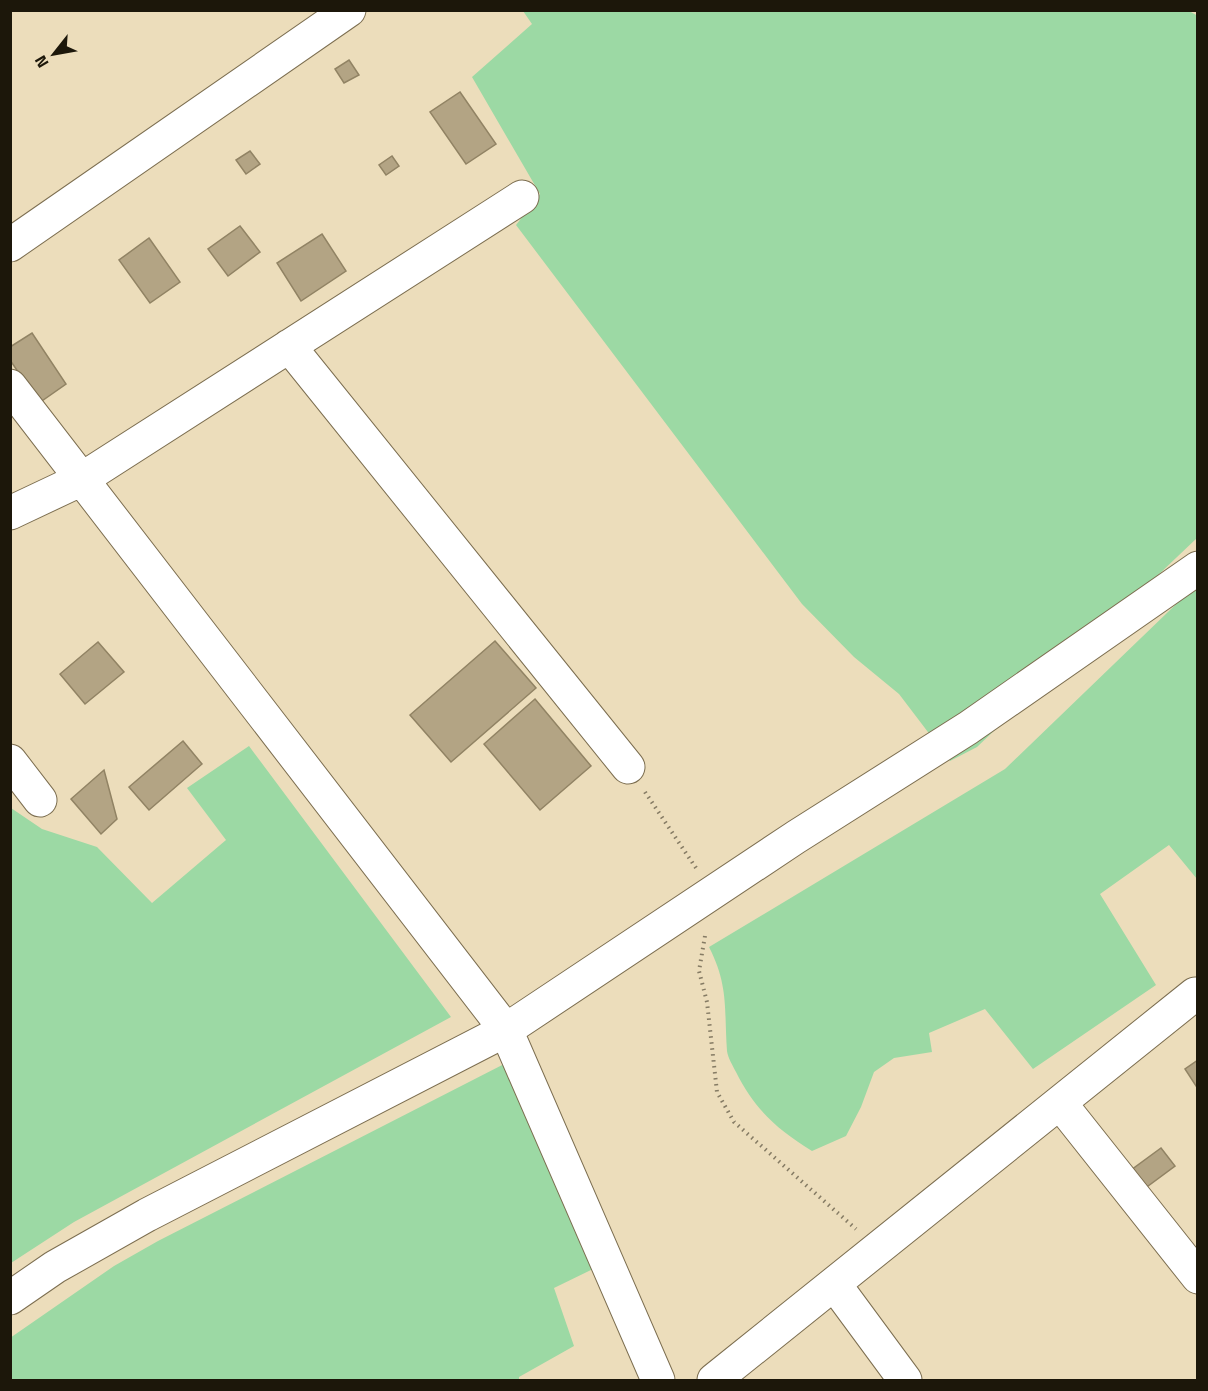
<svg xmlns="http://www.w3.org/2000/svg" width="1208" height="1391" viewBox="0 0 1208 1391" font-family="'Titillium Web',sans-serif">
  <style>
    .green { fill: #9cd9a4 }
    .building { fill: #b3a484; stroke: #918364; stroke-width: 1.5 }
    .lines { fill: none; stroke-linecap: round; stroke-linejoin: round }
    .minor-casing { stroke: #7c6e50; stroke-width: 35 }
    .path { stroke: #857b64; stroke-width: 4; stroke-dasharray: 1.5 4.5; stroke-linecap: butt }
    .minor { stroke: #fff; stroke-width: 33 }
  </style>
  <rect width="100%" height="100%" fill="#ecddbb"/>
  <path class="green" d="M 523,11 L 1189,11 L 1198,16 L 1197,538 L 977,747 L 950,761 L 899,694 L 854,657 L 802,604 L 516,225 L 540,194 L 472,77 L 532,24 Z
    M 1197,584 L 1197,879 L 1169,845 L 1100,894 L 1156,985 L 1033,1069 L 985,1009 L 929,1033 L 932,1052 L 894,1058 L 874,1072 L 861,1107 L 846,1136 L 812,1151 C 777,1129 755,1110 736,1072 C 733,1066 728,1058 727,1051 C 724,1010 729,986 709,947 L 1005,769 Z
    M 249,746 L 451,1017 L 74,1222 L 11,1263 L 11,808 L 42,829 L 97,847 L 152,903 L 226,840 L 187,788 Z
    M 510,1061 L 593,1269 L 554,1288 L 574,1346 L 519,1377 L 519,1380 L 11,1380 L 10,1338 L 114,1266 L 158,1241 Z"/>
  <path class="building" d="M 349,60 L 359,75 L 344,83 L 335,69 Z
    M 460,92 L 496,144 L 466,164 L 430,112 Z
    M 250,151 L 260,164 L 246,174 L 236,160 Z
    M 392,156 L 399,166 L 386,175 L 379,165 Z
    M 240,226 L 260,252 L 228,276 L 208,249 Z
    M 322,234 L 346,271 L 301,301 L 277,263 Z
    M 149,238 L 180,282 L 150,303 L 119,260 Z
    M 32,333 L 66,384 L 39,403 L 10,360 L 10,347 Z
    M 495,641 L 536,688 L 451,762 L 410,715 Z
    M 98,642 L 124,672 L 85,704 L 60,674 Z
    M 535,699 L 591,766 L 540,810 L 484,744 Z
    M 183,741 L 202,764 L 149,810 L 129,787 Z
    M 104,770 L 117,819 L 101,834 L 71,799 Z
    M 1198,1060 L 1198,1089 L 1185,1069 Z
    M 1161,1148 L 1175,1166 L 1140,1192 L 1127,1173 Z"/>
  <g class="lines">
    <defs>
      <path id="minor" d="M 10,245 L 349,10
        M 289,346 L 628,767
        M 10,386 L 506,1030 L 658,1380
        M 10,513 L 82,479 L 522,197
        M 10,761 L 40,800
        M 1060,1103 L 1198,1277
        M 835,1285 L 905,1380
        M 10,1298 L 55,1267 L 147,1215 L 506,1030 L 796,837 L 968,728 L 1198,568
        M 714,1380 L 1195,994"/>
    </defs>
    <use href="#minor" class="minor-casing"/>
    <path class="path" d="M 645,792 L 696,868
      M 705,936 L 699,971 L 707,1002 L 717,1092 L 734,1122 L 856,1229"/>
    <use href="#minor" class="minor"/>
  </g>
  <rect width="1208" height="1391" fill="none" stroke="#1c170a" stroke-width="24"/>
  <g transform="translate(54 54) rotate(239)" stroke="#ecddbb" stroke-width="4.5" paint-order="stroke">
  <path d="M0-4.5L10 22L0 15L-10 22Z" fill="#1c170a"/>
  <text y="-9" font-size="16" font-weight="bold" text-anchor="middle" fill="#1c170a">N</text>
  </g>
</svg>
